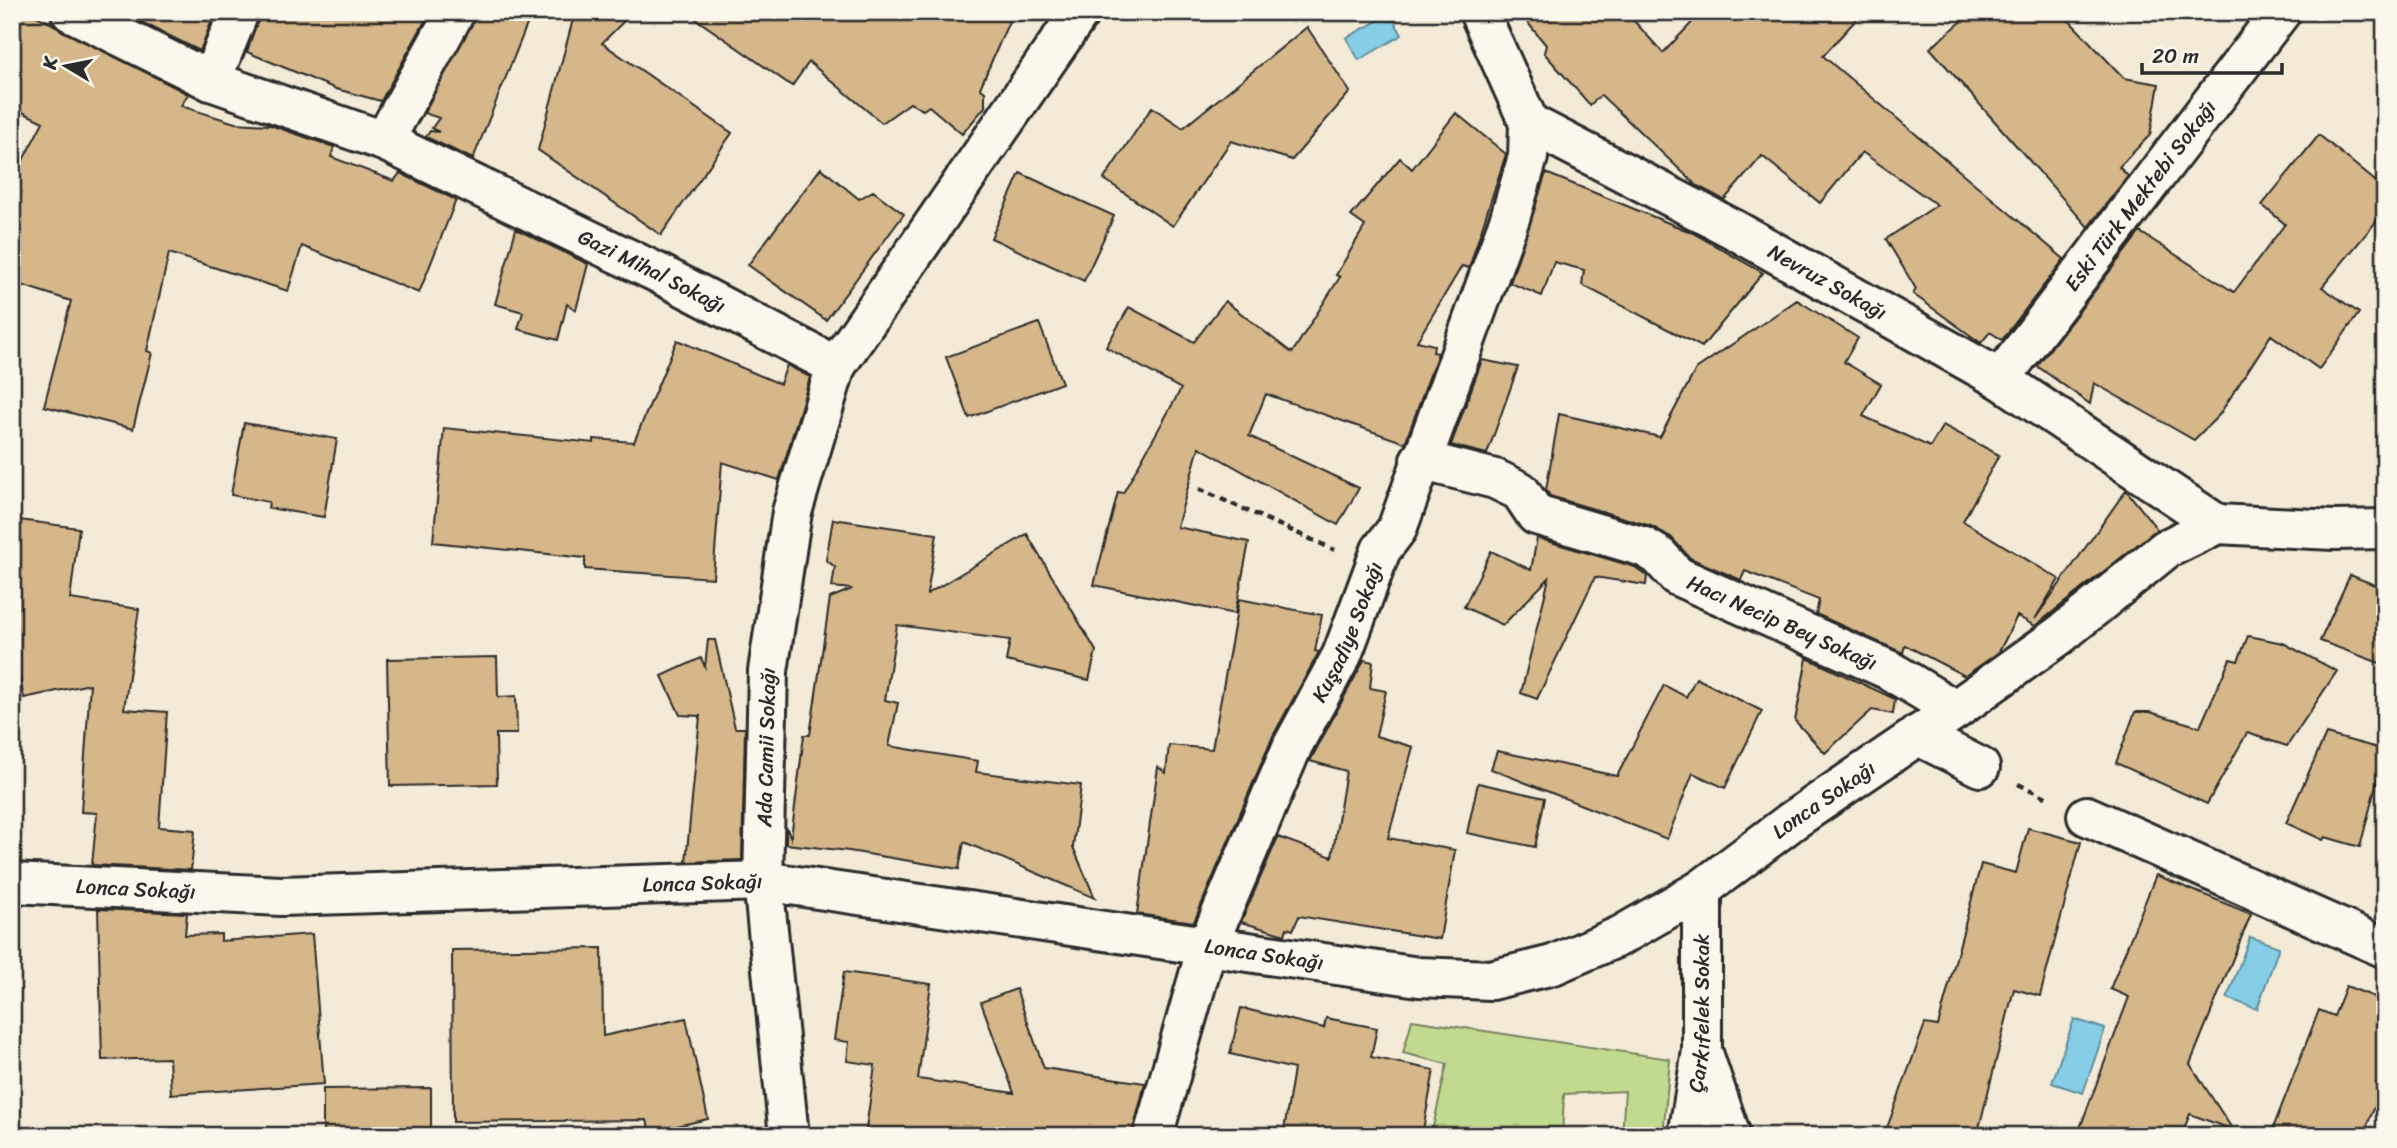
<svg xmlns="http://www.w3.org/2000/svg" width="2397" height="1148" viewBox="0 0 2397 1148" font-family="Sriracha,sans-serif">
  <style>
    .green { fill: #c2da90; stroke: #76825e; stroke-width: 2 }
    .water { fill: #85cee6; stroke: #618d9b; stroke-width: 2 }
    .building { fill: #d5b789; stroke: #2b2b2b; stroke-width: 2 }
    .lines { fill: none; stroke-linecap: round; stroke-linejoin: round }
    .minor-casing { stroke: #2b2b2b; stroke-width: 44 }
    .path { stroke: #2b2b2b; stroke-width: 4.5; stroke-dasharray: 7 5; stroke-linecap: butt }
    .minor { stroke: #fbf7ec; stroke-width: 38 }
    .labels { text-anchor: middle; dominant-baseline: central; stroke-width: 5; stroke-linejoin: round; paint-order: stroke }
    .street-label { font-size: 21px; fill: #2b2b2b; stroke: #fbf7ec }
  </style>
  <rect width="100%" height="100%" fill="#f3ead8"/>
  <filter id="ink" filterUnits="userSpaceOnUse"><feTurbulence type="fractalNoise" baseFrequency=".0143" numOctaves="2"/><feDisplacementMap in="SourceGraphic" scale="14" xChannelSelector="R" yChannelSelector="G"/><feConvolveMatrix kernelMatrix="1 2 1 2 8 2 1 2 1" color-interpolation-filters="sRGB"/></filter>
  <g filter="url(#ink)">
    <path class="green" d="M 1412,1020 L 1670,1059 L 1663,1136 L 1622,1136 L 1625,1091 L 1564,1094 L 1562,1136 L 1431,1136 L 1447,1064 L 1403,1053 Z"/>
    <path class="water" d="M 1390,14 L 1402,35 L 1359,60 L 1346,38 Z
      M 2250,937 L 2279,947 L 2257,1009 L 2227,998 Z
      M 2074,1019 L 2105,1029 L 2083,1093 L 2052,1083 Z"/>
    <path class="building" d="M 12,12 L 29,12 L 188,94 L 181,106 L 235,123 L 270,125 L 334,147 L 331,157 L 394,181 L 400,173 L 456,200 L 419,293 L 302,246 L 288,291 L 169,253 L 147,351 L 152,353 L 133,429 L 44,406 L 71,301 L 12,282 L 12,181 L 43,122 L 12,107 Z
      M 121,12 L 215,12 L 200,51 Z
      M 260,12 L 430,12 L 381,101 L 336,89 L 247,52 Z
      M 477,12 L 532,12 L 473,159 L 426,137 L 430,131 L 439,132 L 432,128 L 439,118 L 424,113 Z
      M 575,12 L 633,12 L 602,43 L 732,133 L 661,235 L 538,150 Z
      M 686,12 L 1013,12 L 980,88 L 985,92 L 985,107 L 962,134 L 929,106 L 923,110 L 910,103 L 882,123 L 809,62 L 792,86 Z
      M 1519,12 L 1626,12 L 1663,53 L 1702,12 L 1863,12 L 1823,56 L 2064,259 L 2002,340 L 1990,332 L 1981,343 L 1913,294 L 1916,289 L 1886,239 L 1937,205 L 1862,152 L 1820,203 L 1762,156 L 1724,200 L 1696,185 L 1601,95 L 1590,105 L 1544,53 L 1546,45 Z
      M 1973,12 L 2061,12 L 2124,78 L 2159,84 L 2150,135 L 2119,167 L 2128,176 L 2088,227 L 1930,48 Z
      M 1307,27 L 1350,92 L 1292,160 L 1231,141 L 1173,226 L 1104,179 L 1152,107 L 1183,128 Z
      M 1456,113 L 1506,154 L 1469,268 L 1462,266 L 1417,341 L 1434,345 L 1433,352 L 1438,353 L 1405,443 L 1266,394 L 1249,436 L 1359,488 L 1338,525 L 1199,447 L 1177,527 L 1249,542 L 1235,614 L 1094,585 L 1118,492 L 1123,493 L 1181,389 L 1106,347 L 1129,307 L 1194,342 L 1225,301 L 1292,353 L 1340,277 L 1336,275 L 1365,226 L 1351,216 L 1400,158 L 1412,169 Z
      M 2319,135 L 2385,189 L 2385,211 L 2322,287 L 2359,313 L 2319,369 L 2271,335 L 2219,415 L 2194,440 L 2094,383 L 2090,404 L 2037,366 L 2140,232 L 2234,292 L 2285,224 L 2262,205 Z
      M 821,168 L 859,199 L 873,191 L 904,214 L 826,320 L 748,265 Z
      M 1020,173 L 1114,216 L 1084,281 L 991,238 Z
      M 1546,173 L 1693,233 L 1763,273 L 1702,347 L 1582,285 L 1584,270 L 1554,262 L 1542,296 L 1510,283 Z
      M 516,229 L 588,264 L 576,310 L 567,304 L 558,340 L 518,329 L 523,312 L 495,304 Z
      M 1797,300 L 1858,338 L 1844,362 L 1881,384 L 1863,416 L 1930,447 L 1943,425 L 1999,455 L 1963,521 L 2059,579 L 2035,619 L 2126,490 L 2157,529 L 2035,626 L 2017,616 L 1999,652 L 1965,676 L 1905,645 L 1903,653 L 1816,614 L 1819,600 L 1745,571 L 1741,580 L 1690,558 L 1671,537 L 1651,526 L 1550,496 L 1546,490 L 1559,414 L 1660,437 L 1696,369 Z
      M 1039,323 L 1062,383 L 969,418 L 946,357 Z
      M 677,340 L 780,384 L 787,365 L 810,377 L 779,480 L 722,462 L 713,578 L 585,569 L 585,558 L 433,542 L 444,428 L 594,443 L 594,439 L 634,442 Z
      M 1482,360 L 1518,367 L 1487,454 L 1451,445 Z
      M 244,423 L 337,439 L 324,517 L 268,508 L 269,502 L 231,495 Z
      M 12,519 L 79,528 L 70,599 L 139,609 L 124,709 L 167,712 L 159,827 L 195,830 L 191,870 L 92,865 L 97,813 L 81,812 L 90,684 L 24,698 L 12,641 Z
      M 833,519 L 937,534 L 927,594 L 1027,534 L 1096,651 L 1089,680 L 1006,661 L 1010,640 L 897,625 L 885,700 L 898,703 L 889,746 L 978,761 L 976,772 L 1081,785 L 1073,847 L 1095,898 L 964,842 L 959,869 L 849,851 L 786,844 L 786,827 L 791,838 L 804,735 L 810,735 L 830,598 L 852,589 L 832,587 L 835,567 L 826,560 Z
      M 1537,538 L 1635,567 L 1647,576 L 1646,585 L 1595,577 L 1537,699 L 1521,693 L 1549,578 L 1503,625 L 1464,607 L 1491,551 L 1531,570 Z
      M 2350,575 L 2385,589 L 2385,665 L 2320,641 Z
      M 1239,599 L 1322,615 L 1315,651 L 1319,652 L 1273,736 L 1194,922 L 1137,914 L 1158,767 L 1166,773 L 1169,745 L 1212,749 Z
      M 2248,636 L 2283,643 L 2337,671 L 2287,746 L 2247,733 L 2207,804 L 2116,763 L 2135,712 L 2150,712 L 2200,727 L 2230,659 L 2238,661 Z
      M 708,640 L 715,640 L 735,728 L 745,728 L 742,860 L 686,862 L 700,716 L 680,715 L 662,676 L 701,658 L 705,667 Z
      M 497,657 L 498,697 L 516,696 L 517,734 L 496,734 L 497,784 L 390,786 L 387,659 Z
      M 1807,658 L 1895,699 L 1893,714 L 1872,710 L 1825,753 L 1795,721 Z
      M 1364,660 L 1373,662 L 1370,688 L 1386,691 L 1376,736 L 1413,747 L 1388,838 L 1455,850 L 1440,939 L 1299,916 L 1293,930 L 1287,928 L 1285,935 L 1241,922 L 1278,837 L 1332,857 L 1346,771 L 1310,761 Z
      M 1696,678 L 1762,711 L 1725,788 L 1693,773 L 1667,839 L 1491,769 L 1497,751 L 1617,776 L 1664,685 L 1686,697 Z
      M 2326,734 L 2385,750 L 2360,847 L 2325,837 L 2323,840 L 2286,823 Z
      M 1478,783 L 1545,798 L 1535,847 L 1467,833 Z
      M 2028,828 L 2081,842 L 2040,996 L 2014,989 L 1977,1136 L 1884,1136 L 1925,1024 L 1938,1026 L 1981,864 L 2016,873 Z
      M 2156,875 L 2251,914 L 2190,1064 L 2233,1130 L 2190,1114 L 2181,1136 L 2077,1136 L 2129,997 L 2110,989 Z
      M 98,909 L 187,913 L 185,935 L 221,934 L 221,941 L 312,934 L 324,1084 L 171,1094 L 169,1058 L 102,1060 Z
      M 602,948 L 603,1036 L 686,1018 L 708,1119 L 650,1132 L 647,1120 L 453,1122 L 452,950 Z
      M 844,972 L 931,984 L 918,1079 L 1014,1093 L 981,1002 L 1016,989 L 1044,1068 L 1145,1083 L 1132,1136 L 865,1136 L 875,1065 L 847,1061 L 849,1042 L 834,1040 Z
      M 2346,986 L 2385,1001 L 2385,1113 L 2374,1108 L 2363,1136 L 2270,1136 L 2319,1010 L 2334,1016 Z
      M 1241,1008 L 1324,1028 L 1326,1018 L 1377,1028 L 1371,1057 L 1434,1070 L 1422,1136 L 1283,1136 L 1294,1069 L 1230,1054 Z
      M 431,1088 L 431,1136 L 323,1136 L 323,1089 Z"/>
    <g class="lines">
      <defs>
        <g id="minor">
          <path id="s1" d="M 71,12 L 211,81 L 384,141 L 656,272 L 836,366 L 1080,12"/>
          <path id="s2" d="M 1479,12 L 1529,123 L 1733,229 L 2000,379 L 2217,524"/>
          <path d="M 211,81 L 239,12"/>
          <path d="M 384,141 L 455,12"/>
          <path id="s3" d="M 2000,379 L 2281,12"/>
          <path id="s4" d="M 1420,460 L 1495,479 L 1520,491 L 1536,515 L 1644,547 L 1659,556 L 1677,576 L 1889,670 L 1955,710"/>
          <path d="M 1917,735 L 1980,767"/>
          <path d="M 2087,816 L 2385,948"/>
          <path id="s5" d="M 12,883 L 281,896 L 763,881 L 1419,977 L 1491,980 L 1553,965 L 1620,936 L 1702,889 L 1792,821 L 1955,710 L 2060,635 L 2166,549 L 2217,524 L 2334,530 L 2385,529"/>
          <path d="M 1704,1056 L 1731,1136"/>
          <path id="s6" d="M 789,1136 L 763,881 L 768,671 L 792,512 L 836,366"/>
          <path id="s7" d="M 1153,1136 L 1207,947 L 1293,745 L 1342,655 L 1381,550 L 1397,529 L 1510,218 L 1528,157 L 1529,123"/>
          <path id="s8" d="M 1688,1136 L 1702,1051 L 1702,889"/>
        </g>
      </defs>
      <use href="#minor" class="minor-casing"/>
      <path class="path" d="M 1199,489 L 1335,550
        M 2018,784 L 2048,798"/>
      <use href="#minor" class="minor"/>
    </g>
  </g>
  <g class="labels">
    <g class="street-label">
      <text stroke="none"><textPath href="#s3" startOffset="231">Eski Türk Mektebi Sokağı</textPath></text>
      <text stroke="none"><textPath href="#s1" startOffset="637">Gazi Mihal Sokağı</textPath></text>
      <text stroke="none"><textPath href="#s2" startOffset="460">Nevruz Sokağı</textPath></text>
      <text stroke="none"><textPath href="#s4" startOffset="406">Hacı Necip Bey Sokağı</textPath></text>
      <text stroke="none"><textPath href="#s7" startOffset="542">Kuşadiye Sokağı</textPath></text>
      <text stroke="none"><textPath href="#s6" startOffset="390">Ada Camii Sokağı</textPath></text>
      <text stroke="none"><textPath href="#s5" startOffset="1869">Lonca Sokağı</textPath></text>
      <text stroke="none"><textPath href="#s5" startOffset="691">Lonca Sokağı</textPath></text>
      <text stroke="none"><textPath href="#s5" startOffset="124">Lonca Sokağı</textPath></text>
      <text stroke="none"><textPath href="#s5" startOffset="1258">Lonca Sokağı</textPath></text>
      <text stroke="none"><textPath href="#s8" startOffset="124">Çarkıfelek Sokak</textPath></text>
    </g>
  </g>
  <rect width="2397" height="1148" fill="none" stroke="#fbf7ec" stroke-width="42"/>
  <rect x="21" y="21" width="2355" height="1106" fill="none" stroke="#2b2b2b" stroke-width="2.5" filter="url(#ink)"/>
  <g transform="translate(66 66) rotate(280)" stroke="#fbf7ec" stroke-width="5" paint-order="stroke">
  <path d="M0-5L12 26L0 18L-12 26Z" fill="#2b2b2b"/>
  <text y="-10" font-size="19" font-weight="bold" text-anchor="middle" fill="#2b2b2b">K</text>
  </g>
  <path d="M2142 63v10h140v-10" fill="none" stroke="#2b2b2b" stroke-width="3.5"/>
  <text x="2152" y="63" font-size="21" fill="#2b2b2b" stroke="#fbf7ec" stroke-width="5" paint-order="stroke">20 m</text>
</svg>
